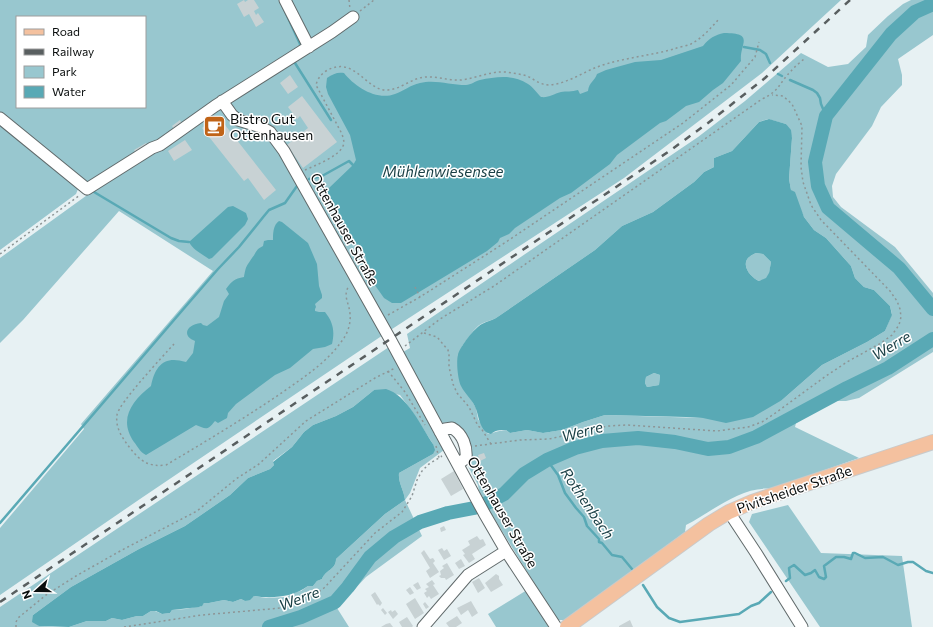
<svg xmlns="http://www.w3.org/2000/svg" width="933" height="627" viewBox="0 0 933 627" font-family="Commissioner,sans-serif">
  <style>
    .green { fill: #98c7cf; fill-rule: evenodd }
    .water { fill: #59a9b5; fill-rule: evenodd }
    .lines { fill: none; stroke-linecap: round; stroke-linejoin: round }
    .stream { stroke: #59a9b5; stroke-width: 2.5 }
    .river { stroke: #59a9b5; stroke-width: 14 }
    .building { fill: #c8d2d4 }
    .minor-casing { stroke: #616a6b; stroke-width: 13 }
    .major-casing { stroke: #c9caca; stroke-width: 16 }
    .path { stroke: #8d9596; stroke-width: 1.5; stroke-dasharray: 2 3; stroke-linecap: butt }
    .minor { stroke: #fff; stroke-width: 11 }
    .major { stroke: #f4c19f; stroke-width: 14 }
    .rail { stroke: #595f60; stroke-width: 2.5; stroke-dasharray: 7 7; stroke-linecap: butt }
    .labels { text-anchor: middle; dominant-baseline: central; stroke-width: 3; stroke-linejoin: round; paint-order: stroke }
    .poi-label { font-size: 14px; fill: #090d0d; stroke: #fff; text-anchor: start }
    .street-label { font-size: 14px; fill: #090d0d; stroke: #fff }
    .water-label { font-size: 15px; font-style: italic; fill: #193f45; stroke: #fff }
  </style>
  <rect width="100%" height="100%" fill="#e7f1f3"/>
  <path class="green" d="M 0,0 L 841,0 L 762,73 L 624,178 L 389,331 L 140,499 L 0,595 L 0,528 L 84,429 L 81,424 L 213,271 L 119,211 L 23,320 L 0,343 L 0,258 L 90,193 L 0,115 ZM 17,17 L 145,17 L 145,107 L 17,107 Z
    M 911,0 L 933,0 L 933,35 L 898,59 L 902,75 L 902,85 L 881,107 L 872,126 L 836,174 L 832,186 L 833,197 L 841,207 L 895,247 L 933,293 L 933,352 L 859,398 L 846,401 L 836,401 L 826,405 L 796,423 L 795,427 L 859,458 L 771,489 C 742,485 710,513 686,525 L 685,532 L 567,620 L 558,620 L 555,617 L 489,510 L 479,491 L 478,485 L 468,466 L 470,460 L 456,424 L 449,422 L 443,423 L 441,421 L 403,352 L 410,348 L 407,334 L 698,137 L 745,101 L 801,53 L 828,67 L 848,64 L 866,47 L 868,35 L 888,16 L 903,4 ZM 768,119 L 786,124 L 792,138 L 789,179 L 791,190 L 804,217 L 814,230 L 826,238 L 851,266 L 855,278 L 864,287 L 874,290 L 890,306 L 892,314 L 885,331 L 867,342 L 822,365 L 782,400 L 703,418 L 605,415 L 583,422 L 562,430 L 543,433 L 527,430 L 510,433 L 506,430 C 500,430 490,434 488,434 L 478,419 L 476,408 L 468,394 L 462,346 C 468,339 474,328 481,324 C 486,321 491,321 496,318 L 595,250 L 622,226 L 653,212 L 694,182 L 704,172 L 714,167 L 714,158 L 732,151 L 759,122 Z
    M 0,123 L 76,184 L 78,189 L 76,194 L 0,250 Z
    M 756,253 L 763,254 L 771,262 L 769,274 L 766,279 L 759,281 C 752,278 741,267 748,258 C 750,256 754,254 756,253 Z
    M 389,347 L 444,447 L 444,450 L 420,468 L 410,493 L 405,500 L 422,536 L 366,577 L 337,608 L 349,627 L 69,627 L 87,621 L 106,621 L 112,618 L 122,620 L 137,616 L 143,616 L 151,611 L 155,611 L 162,614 L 170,613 L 172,610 L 186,609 L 194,607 L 200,607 L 204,603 L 209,603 L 224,600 L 233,602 L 241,599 L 245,601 L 254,596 L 266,598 L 286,597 L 296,592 L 301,591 L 308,586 L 313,586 L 317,581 L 322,579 C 326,569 336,570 336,559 L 385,514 L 405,500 C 404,490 398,483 399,473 L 433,454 L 433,444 L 411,410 L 400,395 L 374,390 L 353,407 L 336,416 L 313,425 L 304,432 L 292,447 L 273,461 L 274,465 L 270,469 L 248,478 L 230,495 L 185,526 L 139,549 L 71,587 L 33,615 L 39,626 L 53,627 L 0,627 L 0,607 Z
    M 654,373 L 660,375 L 659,385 L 647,387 L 645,383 L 646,377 Z
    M 788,505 L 821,553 L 902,556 L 912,627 L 820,627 L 749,522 L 752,514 Z
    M 527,590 L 549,627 L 496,627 L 488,614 Z"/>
  <path class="water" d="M 724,33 C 756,33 739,44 741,61 L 723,83 L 713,90 L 699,102 L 686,106 L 666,121 L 660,123 L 617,155 L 610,164 L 571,193 L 560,198 L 515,228 L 509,234 L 500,238 L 498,242 L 487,251 L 401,303 L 392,303 L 384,298 L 372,281 L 367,269 L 366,258 L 363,250 L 350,237 L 328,199 L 327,193 L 329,188 L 353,165 L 356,160 L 350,135 L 328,94 L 326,87 L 327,78 C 333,74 337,72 344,73 C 355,87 377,101 395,94 C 404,91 410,85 420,83 C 435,79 450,85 466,85 C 471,85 475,81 480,80 C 496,77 513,74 528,84 C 533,87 537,93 541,97 C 549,98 553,94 561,92 C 566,91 572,92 578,90 L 580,94 L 588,91 C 589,82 595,81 597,74 L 606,70 L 635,62 L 661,60 L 703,46 C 709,38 715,35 724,33 Z
    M 769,119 L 786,124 L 791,130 L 792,138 L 789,179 L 791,190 L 795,192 L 804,217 L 814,230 L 826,238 L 851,266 L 855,278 L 864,287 L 874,290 L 890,306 L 892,315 L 885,331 L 867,342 L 822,365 L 782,400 L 753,417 L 726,423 L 703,418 L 686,417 L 605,415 L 583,422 L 562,430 L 543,433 L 527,430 L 510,433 L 506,430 C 500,430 495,430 491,434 C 480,432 479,417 476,409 C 473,400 465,394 461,386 C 458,380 456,362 458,355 C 459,348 475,327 482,324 C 487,321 491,321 496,318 L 595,250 L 622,226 L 653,212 L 694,182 L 704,172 L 714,167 L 714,158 L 732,151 L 759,122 ZM 756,253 L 763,254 L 771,262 L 769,273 L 766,278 L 759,281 C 752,278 741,267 748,258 C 750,256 754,254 756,253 ZM 654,373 L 660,375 L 659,385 L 647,387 L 645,383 L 646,377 Z
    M 233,206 L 246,213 L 248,219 L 245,225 L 212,258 L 209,259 C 202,254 193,250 189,242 L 228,207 Z
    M 279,221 L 282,222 L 308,243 L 317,264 L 319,286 L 322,295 L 322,298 L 315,304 L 316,307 L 315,309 L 315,311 L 319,312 L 325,312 C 333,322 335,331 332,344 L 325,347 L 313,349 L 290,368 L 275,375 L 236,404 L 228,413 L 227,418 L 218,423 L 215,421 C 207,431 206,429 196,425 L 146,455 C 140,452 138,447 134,442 C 118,419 132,401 151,386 C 155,366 164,355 186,362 L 193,353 L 195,341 C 181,336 187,324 201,323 L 203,325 L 207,326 L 219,317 L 224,301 L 229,294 L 226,289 C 232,281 234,279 244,277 C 246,266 246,267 252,258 C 257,252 255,250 263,246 L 264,241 L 268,240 L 273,240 C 273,234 273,225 279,221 Z
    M 386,389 C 407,395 421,426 433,444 L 435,450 L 433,454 L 399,473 C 398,483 404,490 405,500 L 385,514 L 336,559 C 336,570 326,569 322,579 L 317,581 L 313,586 L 308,586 C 293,597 272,599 254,596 L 250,600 L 245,601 L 241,599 L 233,602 L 224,600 L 209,603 L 204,603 L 202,606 L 199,607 L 172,610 L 170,613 L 162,614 L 156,611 L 151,611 L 143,616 L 137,616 L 122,620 L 112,618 L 106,621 L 87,621 L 69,627 L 39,626 L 32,622 L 33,615 L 71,587 L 139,549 L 185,526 L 230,495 L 248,478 L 270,469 L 274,465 L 273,462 L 292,447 L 304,432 L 313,425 L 336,416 L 353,407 L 374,390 Z"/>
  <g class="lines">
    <path class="stream" d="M 284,9 L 300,44 L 300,48
      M 744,47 L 760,50 L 766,54 L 770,63
      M 295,63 L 331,120
      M 778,74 L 782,76
      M 790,80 L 813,90 L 817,93 L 820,98 L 821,104 L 826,116
      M 309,179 L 322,176 L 349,161 L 353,165
      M 94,192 L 171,238 L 179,241 L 189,242
      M 547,460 L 558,475 L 565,493 L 576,508 L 584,517 L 587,526 L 599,539 L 599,542 L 602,543 L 612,555 L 622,557 L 632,569
      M 0,523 L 180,313 L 218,269 L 239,247 L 264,216 L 269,210 L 285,203 L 297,186
      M 786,581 L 790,578 L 789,568 L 794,565 L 805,575 L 811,573 L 815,570 L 819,577 L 824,579 L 826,577 L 824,566 L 836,557 L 844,557 L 851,559 L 853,553 L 855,553 L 865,558 L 883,557 L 898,565 L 908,562 L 913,562 L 926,571 L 933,573
      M 643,585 L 657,607 L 669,618 L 680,622 L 739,614 L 751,606 L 759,603 L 771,592"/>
    <path class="river" d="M 933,4 L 915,12 L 891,34 L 826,116 L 815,162 L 818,186 L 828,208 L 899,268 L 933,309
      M 269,627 L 301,617 L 335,602 L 348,587 L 370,557 L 394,537 L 420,522 L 448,513 L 474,508 L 487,503 L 504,494 L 524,474 L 547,460 L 575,448 L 602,441 L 638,438 L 675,442 L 708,449 L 729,447 L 756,437 L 847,388 L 888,368 L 933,339"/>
  </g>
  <path class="building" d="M 244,0 L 245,2 L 248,0 L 254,0 L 259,8 L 254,11 L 256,15 L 258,13 L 264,22 L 256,27 L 249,14 L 244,17 L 237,4 Z
    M 290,75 L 298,87 L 288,94 L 280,83 Z
    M 302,96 L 337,142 L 303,168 L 287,145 L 308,128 L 300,116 L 297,119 L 288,107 Z
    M 218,116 L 276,190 L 264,200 L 248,178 L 244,181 L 202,128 Z
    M 180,120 L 182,124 L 175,130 L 172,126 Z
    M 185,140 L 192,150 L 174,161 L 168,151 Z
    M 146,143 L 149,147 L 137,154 L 134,150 Z
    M 484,453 L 486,458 L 480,461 L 478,455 Z
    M 454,471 L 463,489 L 451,496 L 441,479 Z
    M 444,526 L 446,530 L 441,532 L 440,528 Z
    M 477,536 L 480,540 L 483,539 L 486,545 L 472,554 L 475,559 L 469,563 L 463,555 L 465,554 L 462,550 L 470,545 L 468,541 Z
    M 442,548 L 444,551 L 447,549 L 451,556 L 444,560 L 438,550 Z
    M 424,550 L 430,559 L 433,558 L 435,561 L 433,563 L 439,572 L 430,578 L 426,571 L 430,568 L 421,553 Z
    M 461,559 L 465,566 L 459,569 L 455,563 Z
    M 447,563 L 454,575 L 446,580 L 445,578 L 441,578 L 439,576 L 441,575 L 440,571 L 444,568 L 442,566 Z
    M 496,574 L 499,576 L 499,579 L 503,585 L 491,592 L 485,583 Z
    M 479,578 L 485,588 L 478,593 L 472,582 Z
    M 432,580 L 435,584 L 433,585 L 439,594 L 431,599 L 429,596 L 427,598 L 424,593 L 427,591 L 425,589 L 429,587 L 426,584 Z
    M 418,582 L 421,588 L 417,590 L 413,585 Z
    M 410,587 L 414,593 L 410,595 L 406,590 Z
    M 375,592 L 382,603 L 380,606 L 378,604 L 377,605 L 371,595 Z
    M 415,598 L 424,613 L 415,619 L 406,604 Z
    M 471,601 L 478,613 L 472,617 L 468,610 L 461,615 L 457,608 Z
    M 425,602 L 429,607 L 426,609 L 423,604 Z
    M 383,608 L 387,613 L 385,615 L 381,610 Z
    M 391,610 L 392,612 L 395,610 L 398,614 L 393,619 L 388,612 Z
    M 457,616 L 462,623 L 456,627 L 449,627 L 446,623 Z
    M 407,617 L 413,626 L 412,627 L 402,627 L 399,622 Z
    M 630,620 L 633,627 L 619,627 L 619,626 Z
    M 390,623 L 393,627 L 381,627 L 386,624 Z"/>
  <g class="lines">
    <defs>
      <path id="minor" d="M 285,0 L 309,47
        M 222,101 L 232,115 L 238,120 L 261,127 L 270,132 L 284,151 L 390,339 L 484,513 L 506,551 L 556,627
        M 0,118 L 87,189 L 152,148 L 160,145 L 215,106 L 332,32 L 353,17
        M 440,432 L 445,429 L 452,428 C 463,434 467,447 466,458 L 458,464
        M 729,512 L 756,553 L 802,627
        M 423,627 L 468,575 L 506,551"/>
      <path id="major" d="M 567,627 L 709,524 L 729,512 L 752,502 L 933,442"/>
    </defs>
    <use href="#minor" class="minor-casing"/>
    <use href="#major" class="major-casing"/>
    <path class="path" d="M 349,0 L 350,9
      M 360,11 L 374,0
      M 305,170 C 316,165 338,157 343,146 C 345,142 343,138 342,134 L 316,85 C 317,80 321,74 326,71 C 355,54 366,92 388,90 C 401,89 412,78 425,77 C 437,76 449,81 461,80 C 477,78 490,71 506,72 C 513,73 520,74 527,76 C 534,79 540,85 549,85 C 566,84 582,73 597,67 C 622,58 648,56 674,49 C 679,47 686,46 691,44 C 702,38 710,29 718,20
      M 0,254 L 80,195
      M 415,287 L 420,297
      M 388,315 L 420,297 L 506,242 L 683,123 L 731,85 L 755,57 L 759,42
      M 424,333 L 437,337 L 448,350 L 449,355 L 449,367 L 453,384 L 457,393 L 469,407 L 478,426 L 481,428 L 491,444
      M 174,344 C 164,355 118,404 117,415 C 115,428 123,439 130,448 C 141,462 149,467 166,465 C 205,442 243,419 280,394 C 304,377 327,363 344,338 C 348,332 351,322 350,315 C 350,304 342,296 349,286
      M 405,346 L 440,319 L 494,286 L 762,99 C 780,91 779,83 791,71 C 795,66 801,62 805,58
      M 388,371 L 405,392 L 425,425
      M 436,446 L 439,458
      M 475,446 L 520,440 L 549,439 L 608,426 L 627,425 L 717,431 L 748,427 L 762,422 L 774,414 L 826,376 L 847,362 L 881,343 L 892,335 L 899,325 L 901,317 L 900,309 L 897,301 L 890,291 L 821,220 L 811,205 L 803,182 L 801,167 L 802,126 L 792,104 L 783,96 L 772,95
      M 16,627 L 16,622 L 18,618 L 46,595 L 76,576 L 122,550 L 197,511 L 236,479 L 259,464 L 306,421 L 375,378 L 395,368
      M 124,627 L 202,615 L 281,608 L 308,599 L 324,588 L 375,533 L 402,512 L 412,496 L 417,480 L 422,471 L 429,464 L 442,456"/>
    <use href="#minor" class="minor"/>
    <use href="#major" class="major"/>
    <path class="rail" d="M 0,602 L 668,152 L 708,123 L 765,78 L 850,0"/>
  </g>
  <defs>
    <symbol id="cafe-square" viewBox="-11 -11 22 22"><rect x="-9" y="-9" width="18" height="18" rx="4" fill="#c06317" stroke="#fff"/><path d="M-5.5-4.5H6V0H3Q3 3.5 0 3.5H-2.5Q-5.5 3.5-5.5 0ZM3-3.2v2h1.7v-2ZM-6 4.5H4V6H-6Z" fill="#fff"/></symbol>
  </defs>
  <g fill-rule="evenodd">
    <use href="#cafe-square" x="202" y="114" width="25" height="25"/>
  </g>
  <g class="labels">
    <g class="poi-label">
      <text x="230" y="118">Bistro Gut<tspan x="230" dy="16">Ottenhausen</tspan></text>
    </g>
    <g class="street-label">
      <text transform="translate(345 229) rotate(61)">Ottenhauser Straße</text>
      <text transform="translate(794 489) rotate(-19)">Pivitsheider Straße</text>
      <text transform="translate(503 512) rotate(60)">Ottenhauser Straße</text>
    </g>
    <g class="water-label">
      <text x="443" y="171">Mühlenwiesensee</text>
      <text transform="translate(891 345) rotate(-31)">Werre</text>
      <text transform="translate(582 431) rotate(-15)">Werre</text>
      <text transform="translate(588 503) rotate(56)">Rothenbach</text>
      <text transform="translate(299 598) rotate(-21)">Werre</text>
    </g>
  </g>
  <rect x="16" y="16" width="130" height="92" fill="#ffffff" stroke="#9d9e9e"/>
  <rect x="24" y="29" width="20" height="6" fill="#f4c19f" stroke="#9d9e9e"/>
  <text x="52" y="36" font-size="12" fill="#090d0d">Road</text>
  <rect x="24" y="49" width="20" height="6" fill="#595f60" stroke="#9d9e9e"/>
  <text x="52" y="56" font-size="12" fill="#090d0d">Railway</text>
  <rect x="24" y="66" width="20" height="12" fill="#98c7cf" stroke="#9d9e9e"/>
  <text x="52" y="76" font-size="12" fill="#090d0d">Park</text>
  <rect x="24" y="86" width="20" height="12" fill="#59a9b5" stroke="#9d9e9e"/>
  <text x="52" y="96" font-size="12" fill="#090d0d">Water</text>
  <g transform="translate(36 591) rotate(249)" stroke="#ffffff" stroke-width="3" paint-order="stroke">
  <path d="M0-3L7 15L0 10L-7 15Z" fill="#090d0d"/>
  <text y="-6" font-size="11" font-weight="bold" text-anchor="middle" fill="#090d0d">N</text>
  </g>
</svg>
